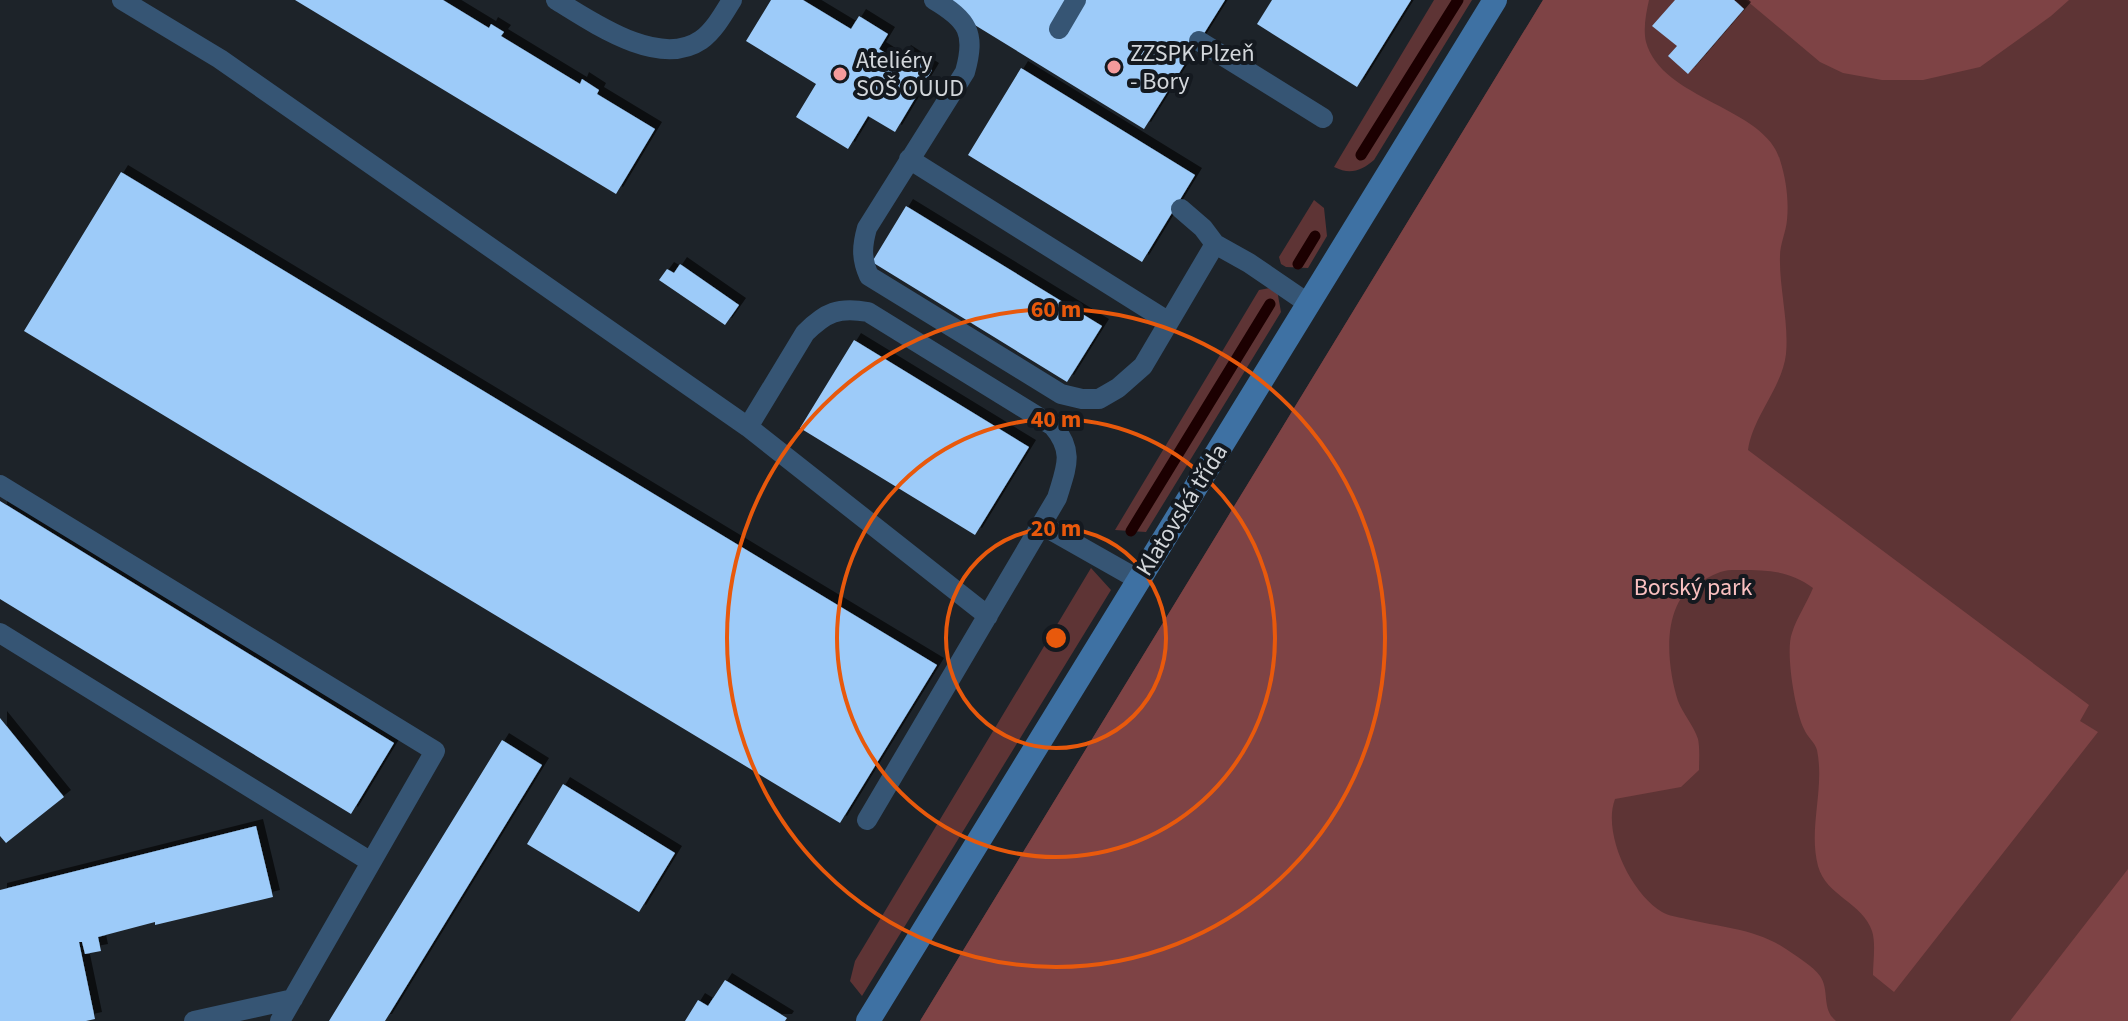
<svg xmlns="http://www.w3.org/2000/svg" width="2128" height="1021" viewBox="0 0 2128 1021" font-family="'Source Sans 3',sans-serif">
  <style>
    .green { fill: #5e3435 }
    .forest { fill: #7e4345 }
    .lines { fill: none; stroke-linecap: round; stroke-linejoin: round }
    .stream { stroke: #1c0001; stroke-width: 11 }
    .building { fill: #9dcbf9; filter: url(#shadow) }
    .lane { stroke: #365574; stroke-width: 20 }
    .secondary { stroke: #3e71a3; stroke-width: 24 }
    .ring { fill: none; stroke: #e8590c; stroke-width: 4 }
    .poi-dot { fill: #f59b9c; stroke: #14191f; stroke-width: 3 }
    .labels { text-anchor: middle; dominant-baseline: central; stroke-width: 8; stroke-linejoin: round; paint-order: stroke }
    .poi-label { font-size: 24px; fill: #d3d7db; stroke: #14191f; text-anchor: start }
    .street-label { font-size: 24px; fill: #d3d7db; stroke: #14191f }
    .park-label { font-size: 24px; fill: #fac0c0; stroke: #14191f }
    .centre { fill: #e8590c; stroke: #14191f; stroke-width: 4 }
    .ring-label { font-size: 24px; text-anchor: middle; font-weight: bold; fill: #e8590c; stroke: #14191f; stroke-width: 8; stroke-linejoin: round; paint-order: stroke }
  </style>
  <defs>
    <filter id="shadow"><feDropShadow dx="7" dy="-7" stdDeviation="0" flood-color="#0009"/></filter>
  </defs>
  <rect width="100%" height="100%" fill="#1d2329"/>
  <path class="green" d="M 1434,0 L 1472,0 L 1374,160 C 1361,171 1350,175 1334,167 Z
    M 1543,0 L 2128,0 L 2128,1021 L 920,1021 Z
    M 1314,200 L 1324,208 L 1327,236 L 1308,268 L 1286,267 L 1281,264 L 1279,257 Z
    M 1270,288 L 1277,290 L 1281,312 L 1146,532 L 1115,530 L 1259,290 Z
    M 1091,568 L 1111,590 L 862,996 L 850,981 L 855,961 Z"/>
  <path class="forest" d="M 1543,0 L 1649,0 C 1646,13 1643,29 1646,42 C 1662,100 1765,107 1780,160 C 1786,179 1789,200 1787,220 C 1786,232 1780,244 1780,256 C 1779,288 1789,322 1786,354 C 1782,388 1753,416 1748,450 L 2089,705 L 2080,721 L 2098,732 L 1894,992 L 1873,975 C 1873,962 1876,943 1872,931 C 1863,903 1826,896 1818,866 C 1808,828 1825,789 1817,750 C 1815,742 1807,737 1804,729 C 1795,711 1785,651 1792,633 C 1797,617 1807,603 1813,588 C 1788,569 1763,570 1732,570 C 1721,570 1712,576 1703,580 C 1660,598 1666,664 1678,701 C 1683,714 1694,726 1698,739 C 1700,749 1699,761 1699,770 L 1681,787 L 1615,799 C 1602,833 1631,894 1662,912 C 1668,916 1679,917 1686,919 C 1719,927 1757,929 1786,949 C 1796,956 1813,966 1820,976 C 1830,990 1821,1009 1836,1021 L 920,1021 Z
    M 1746,0 L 2069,0 L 2051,16 L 1980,67 L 1923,80 L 1882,80 L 1843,73 L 1820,62 Z
    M 2128,869 L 2128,1021 L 2010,1021 Z"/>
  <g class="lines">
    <path class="stream" d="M 1361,155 L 1458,0
      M 1298,264 L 1315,236
      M 1131,531 L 1270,304"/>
  </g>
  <path class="building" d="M 295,0 L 443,0 L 489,28 L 491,24 L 504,32 L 501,36 L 580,84 L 582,79 L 599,90 L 597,94 L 655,129 L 616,194 Z
    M 771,0 L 803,0 L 851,29 L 859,16 L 888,34 L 879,49 L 898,61 L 904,52 L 932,70 L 895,132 L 868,116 L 848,149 L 796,117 L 816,84 L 746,41 Z
    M 934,0 L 1225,0 L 1144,129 Z
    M 1272,0 L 1411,0 L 1357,87 L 1257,24 Z
    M 1675,0 L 1734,0 L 1744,9 L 1688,74 L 1668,56 L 1677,46 L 1652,26 Z
    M 1021,68 L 1195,175 L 1142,262 L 968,155 Z
    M 121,172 L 937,665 L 840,823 L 24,331 Z
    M 906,206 L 1102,326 L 1067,382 L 872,262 Z
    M 680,264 L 739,305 L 725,325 L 659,280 L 667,269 L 674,273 Z
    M 854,340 L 1029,447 L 975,535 L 800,428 Z
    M 0,501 L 394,743 L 351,814 L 0,599 Z
    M 0,718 L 64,797 L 6,843 L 0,836 Z
    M 502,740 L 542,765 L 385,1021 L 329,1021 Z
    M 563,784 L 675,853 L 639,912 L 527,844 Z
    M 256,826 L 273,897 L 155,925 L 155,922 L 98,937 L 101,951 L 85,954 L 82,942 L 79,942 L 95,1019 L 86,1021 L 0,1021 L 0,890 Z
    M 725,980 L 787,1018 L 785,1021 L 685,1021 L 698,1000 L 708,1006 Z"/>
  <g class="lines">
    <path class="lane" d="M 122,0 L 220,59 L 748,427 L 988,616
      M 556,0 C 592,22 659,69 701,40 C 714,31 724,13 732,0
      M 934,0 C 968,20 976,33 965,72 L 867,228 C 862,246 861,258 869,276 L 1061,394 L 1082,399 L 1099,399 L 1118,388 L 1143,366 L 1215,244
      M 1059,29 L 1076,0
      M 1199,41 L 1323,118
      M 909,159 L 1169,322
      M 1181,209 L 1203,228 L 1215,244 L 1249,263 L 1309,304
      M 748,427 L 805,333 C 826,312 838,307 868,312 L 1053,426 C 1075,452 1066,468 1057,498 L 867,820
      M 0,485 L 435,751 L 280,1021
      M 1042,525 L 1139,580
      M 0,633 L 371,862
      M 194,1021 L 293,999"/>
    <path class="secondary" d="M 868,1021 L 1495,0"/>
  </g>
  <g class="ring">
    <circle cx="1056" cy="638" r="110"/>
    <circle cx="1056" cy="638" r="219"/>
    <circle cx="1056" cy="638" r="329"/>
  </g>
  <g class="poi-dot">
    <circle cx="1114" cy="67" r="8"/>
    <circle cx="840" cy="74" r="8"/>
  </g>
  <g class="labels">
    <g class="poi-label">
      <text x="1130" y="53">ZZSPK Plzeň<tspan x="1130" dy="28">- Bory</tspan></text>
      <text x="856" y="60">Ateliéry<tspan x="856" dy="28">SOŠ OUUD</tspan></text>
    </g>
    <g class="street-label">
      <text transform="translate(1182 510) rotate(-58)">Klatovská třída</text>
    </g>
    <g class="park-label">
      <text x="1693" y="587">Borský park</text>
    </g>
  </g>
  <circle cx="1056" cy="638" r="12" class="centre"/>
  <g class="ring-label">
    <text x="1056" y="317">60 m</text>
    <text x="1056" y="427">40 m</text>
    <text x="1056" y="536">20 m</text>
  </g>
</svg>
